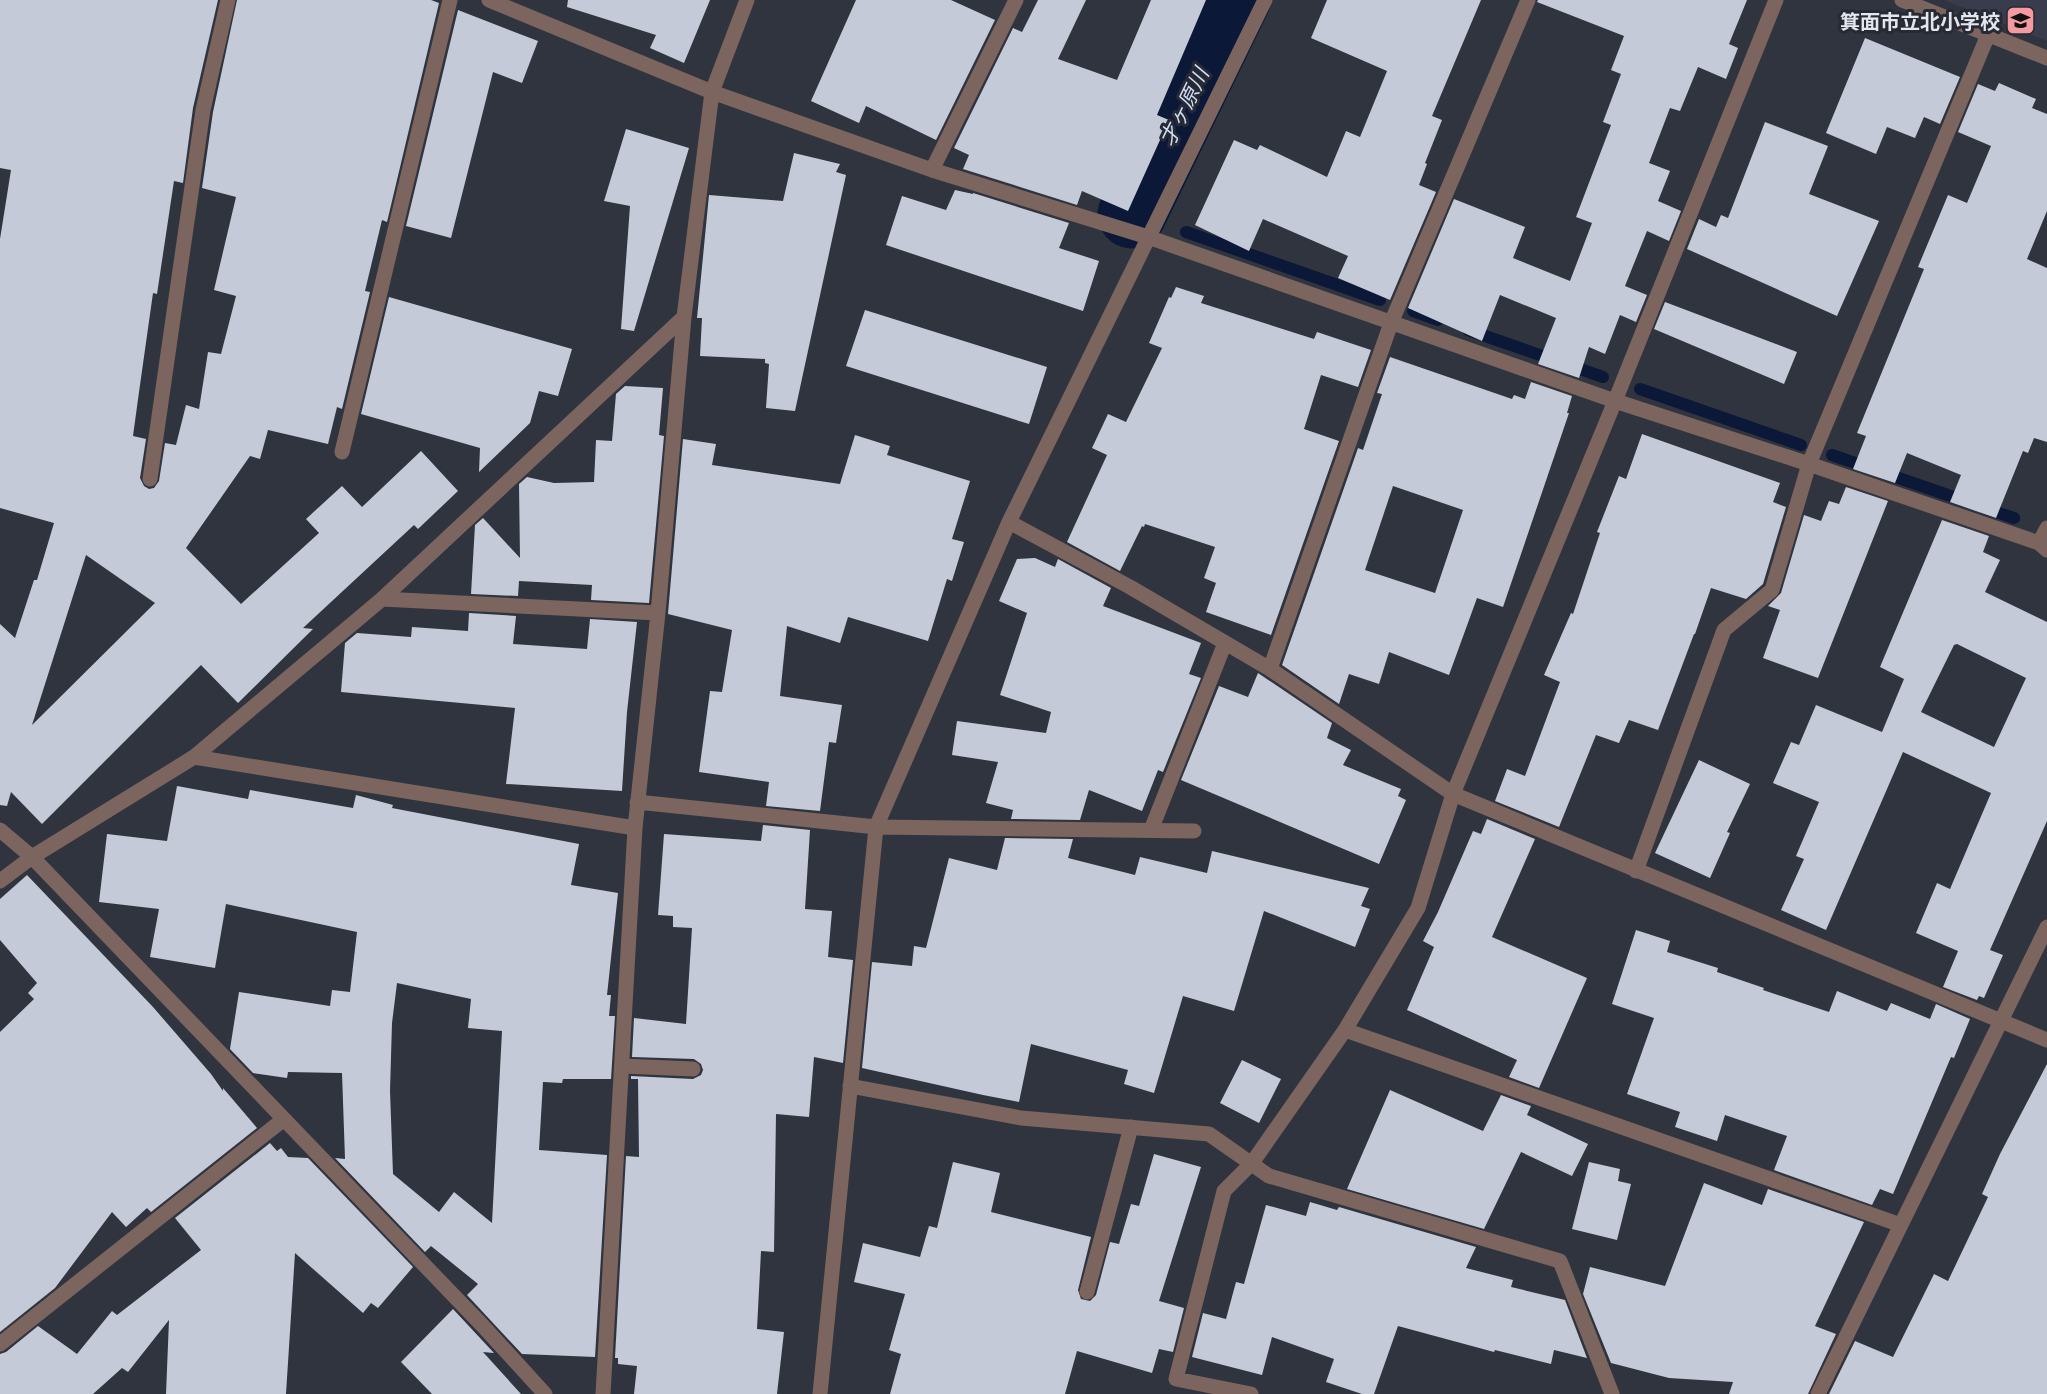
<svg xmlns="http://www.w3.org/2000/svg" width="2047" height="1394" viewBox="0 0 2047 1394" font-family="Lora,'Noto Sans JP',serif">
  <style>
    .built { fill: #383c4d }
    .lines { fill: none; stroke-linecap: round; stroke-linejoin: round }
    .stream { stroke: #0b1838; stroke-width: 12 }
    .river { stroke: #0b1838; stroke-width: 69 }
    .building { fill: #c5cad8; fill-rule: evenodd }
    .service { stroke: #7b655e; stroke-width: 15 }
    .minor { stroke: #7b655e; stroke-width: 15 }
    .labels { text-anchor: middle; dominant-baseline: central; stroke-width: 6; stroke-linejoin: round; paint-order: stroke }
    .poi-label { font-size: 20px; font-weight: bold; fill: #e3e6ed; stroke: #272a35; text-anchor: end }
    .water-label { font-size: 21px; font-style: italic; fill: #d0ddf7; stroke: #272a35 }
  </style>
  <rect width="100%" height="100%" fill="#30343f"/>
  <path class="built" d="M 1944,0 L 2047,0 L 2047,41 Z"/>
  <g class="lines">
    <path class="stream" d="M 1186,232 L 1380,300
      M 1413,311 L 1438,320
      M 1468,330 L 1603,377
      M 1640,389 L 1801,445
      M 1832,455 L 1968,502
      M 1984,508 L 2014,518"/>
    <path class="river" d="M 1132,214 L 1236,0"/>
  </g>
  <path class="building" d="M 0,0 L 218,0 L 193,108 L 183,183 L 174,181 L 157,294 L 153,293 L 139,392 L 133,436 L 146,439 L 140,478 L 144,486 L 149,489 L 154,488 L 159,481 L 165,443 L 176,445 L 186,405 L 199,409 L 208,352 L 221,354 L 236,296 L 214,290 L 236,197 L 202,188 L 213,112 L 237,0 L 431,0 L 439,3 L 387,222 L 382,220 L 365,291 L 370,292 L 342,409 L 337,407 L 328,444 L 268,430 L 260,459 L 250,456 L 186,548 L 241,604 L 319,533 L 306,519 L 342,486 L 362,507 L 421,451 L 458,491 L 418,529 L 414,525 L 303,628 L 313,629 L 238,703 L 201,665 L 42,824 L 11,792 L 7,806 L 0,805 L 0,624 L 15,638 L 34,580 L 37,580 L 54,523 L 0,508 L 0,239 L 11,170 L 0,168 ZM 86,555 L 155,603 L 32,725 Z
    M 568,0 L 710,0 L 684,63 L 650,48 L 656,35 L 567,7 Z
    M 856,0 L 951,0 L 995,20 L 936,140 L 866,106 L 859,123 L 811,101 Z
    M 1038,0 L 1086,0 L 1058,59 L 1117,80 L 1151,0 L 1206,0 L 1157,115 L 1169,120 L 1128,211 L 1082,191 L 1077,205 L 963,169 L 969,155 L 954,148 L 1013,28 L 1022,32 Z
    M 1327,0 L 1481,0 L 1432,116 L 1442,120 L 1425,163 L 1427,164 L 1419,185 L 1436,192 L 1390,300 L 1338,278 L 1348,256 L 1263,219 L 1249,251 L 1195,225 L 1234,140 L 1257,150 L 1260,145 L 1327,177 L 1346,131 L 1360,137 L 1387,71 L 1311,38 Z
    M 1538,0 L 1747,0 L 1729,44 L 1738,48 L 1726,79 L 1698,67 L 1680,111 L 1670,108 L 1649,163 L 1670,171 L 1658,201 L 1681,211 L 1669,241 L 1647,231 L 1625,286 L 1647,295 L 1636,322 L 1620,315 L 1605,354 L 1589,347 L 1579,378 L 1538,364 L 1556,318 L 1500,295 L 1482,341 L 1408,308 L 1454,199 L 1525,227 L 1513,258 L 1570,281 L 1592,223 L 1576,217 L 1611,125 L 1603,122 L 1621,74 L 1611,70 L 1624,36 L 1537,2 Z
    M 458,10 L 538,41 L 522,83 L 493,72 L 451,238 L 406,226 Z
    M 1865,38 L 1960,77 L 1940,124 L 1924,117 L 1915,138 L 1887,127 L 1876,154 L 1826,133 Z
    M 1999,83 L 2036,99 L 2032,108 L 2047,114 L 2047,211 L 2027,259 L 2047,268 L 2047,442 L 2034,438 L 2028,453 L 2023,451 L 1996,518 L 1950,502 L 1961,475 L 1907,453 L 1895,483 L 1853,469 L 1866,436 L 1857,433 L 1924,269 L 1918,267 L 1948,195 L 1967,203 L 1991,146 L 1958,132 L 1978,84 L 1995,91 Z
    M 1765,122 L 1828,146 L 1809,194 L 1879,221 L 1837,316 L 1687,249 L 1699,219 L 1716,227 L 1721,215 L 1728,218 Z
    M 626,129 L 689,148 L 634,331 L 621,329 L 630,206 L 604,201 Z
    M 794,153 L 840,164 L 836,172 L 846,175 L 795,411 L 766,408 L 769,364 L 765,363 L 765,359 L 700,356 L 702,318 L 697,318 L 709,195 L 783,201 Z
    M 955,190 L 973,194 L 973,193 L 1069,223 L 1059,248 L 1099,261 L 1083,311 L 886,245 L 902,196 L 946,210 Z
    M 1176,287 L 1204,296 L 1201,303 L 1314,339 L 1317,332 L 1371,350 L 1358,387 L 1321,375 L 1304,429 L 1339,441 L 1271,635 L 1206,612 L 1216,583 L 1204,578 L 1215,547 L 1145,524 L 1144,527 L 1142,526 L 1120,571 L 1067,542 L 1107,455 L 1092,448 L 1108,414 L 1126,422 L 1162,348 L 1149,343 L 1169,297 L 1171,298 Z
    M 389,297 L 572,349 L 558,396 L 539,391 L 530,423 L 479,472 L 480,448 L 361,414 Z
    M 1665,302 L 1797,352 L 1784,384 L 1654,329 Z
    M 865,310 L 1047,367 L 1029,424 L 846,366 Z
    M 1390,357 L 1512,399 L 1514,395 L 1525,399 L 1531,382 L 1572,396 L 1567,413 L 1569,413 L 1503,607 L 1477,598 L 1449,675 L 1389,652 L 1379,684 L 1349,674 L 1339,704 L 1282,665 L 1358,448 L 1363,450 L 1382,394 L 1377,393 ZM 1393,486 L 1463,510 L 1435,593 L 1365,570 Z
    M 625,386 L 663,388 L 659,435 L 664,436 L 649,603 L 591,600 L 592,585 L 519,581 L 518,596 L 471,594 L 475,525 L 483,518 L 520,558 L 519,484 L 527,477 L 554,483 L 594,482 L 596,440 L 612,441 L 616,394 Z
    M 1642,434 L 1780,483 L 1773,502 L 1786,507 L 1763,584 L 1746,599 L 1711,588 L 1695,634 L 1694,634 L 1658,730 L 1629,720 L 1619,743 L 1596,735 L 1559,827 L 1495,801 L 1507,769 L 1525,776 L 1560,682 L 1544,675 L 1571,613 L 1573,614 L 1600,533 L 1597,532 L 1619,476 L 1626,479 Z
    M 855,435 L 890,446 L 887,455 L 970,481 L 952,539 L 964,542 L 952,581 L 947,579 L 928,641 L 848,617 L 840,643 L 787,626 L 780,696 L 842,705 L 836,743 L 829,742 L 820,811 L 766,806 L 769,782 L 699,772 L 710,691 L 722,692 L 732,630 L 668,614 L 683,439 L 716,444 L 712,465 L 840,484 Z
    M 1846,487 L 1888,501 L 1818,678 L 1763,658 L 1780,610 L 1768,606 L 1781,593 L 1804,515 L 1821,521 L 1829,501 L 1839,504 Z
    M 1942,520 L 1989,536 L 1983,552 L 2000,560 L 1985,592 L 2047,622 L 2047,821 L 1990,950 L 2003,955 L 1984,998 L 1979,996 L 1977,1000 L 1943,987 L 1958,951 L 1916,933 L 1937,883 L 1950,889 L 1991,793 L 1903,752 L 1826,930 L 1781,910 L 1804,859 L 1796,856 L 1819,802 L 1773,783 L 1791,742 L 1799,745 L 1816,705 L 1882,732 L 1904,679 L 1880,667 ZM 1957,644 L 2026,678 L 1994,747 L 1921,712 L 1954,645 Z
    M 1035,558 L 1055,567 L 1058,559 L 1111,588 L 1103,606 L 1201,643 L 1189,674 L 1201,678 L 1163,772 L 1158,770 L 1142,811 L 1089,790 L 1080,820 L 1011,819 L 1013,810 L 986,803 L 998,762 L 952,755 L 957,721 L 1046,733 L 1051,712 L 1000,695 L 1027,613 L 999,601 L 1017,559 Z
    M 469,613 L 516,616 L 513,644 L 587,649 L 590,619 L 637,622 L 627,712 L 622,791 L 506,784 L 515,708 L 341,692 L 345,643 L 357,633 L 411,637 L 412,627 L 468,631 Z
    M 1258,673 L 1332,723 L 1327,738 L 1351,750 L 1343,765 L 1401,789 L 1398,796 L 1406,800 L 1379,864 L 1181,780 L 1219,686 L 1248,697 Z
    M 1699,760 L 1750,784 L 1727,832 L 1730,833 L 1710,878 L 1655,853 Z
    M 177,786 L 248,799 L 250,790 L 353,808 L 356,795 L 393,805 L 392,808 L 579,844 L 571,885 L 618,893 L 607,995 L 611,995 L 609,1016 L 615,1016 L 611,1079 L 563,1079 L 562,1083 L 543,1082 L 539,1150 L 607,1155 L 595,1357 L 522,1354 L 467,1295 L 478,1284 L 431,1246 L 425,1252 L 335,1158 L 345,1159 L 342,1073 L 288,1072 L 287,1078 L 253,1073 L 230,1049 L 239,992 L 330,1006 L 332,990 L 350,992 L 357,932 L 226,904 L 215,968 L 150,957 L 159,909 L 99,902 L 107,834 L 167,841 ZM 397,983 L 471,999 L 468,1028 L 502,1031 L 492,1223 L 454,1192 L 439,1212 L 393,1174 L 390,1091 L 392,1023 Z
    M 1487,819 L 1535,839 L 1492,937 L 1587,978 L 1539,1088 L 1509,1077 L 1517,1060 L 1407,1010 L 1434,947 L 1423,941 L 1438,912 L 1473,831 L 1481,834 Z
    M 763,825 L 810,830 L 805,909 L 832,911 L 828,957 L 853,960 L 843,1063 L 814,1057 L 809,1117 L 776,1114 L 774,1252 L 761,1251 L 757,1329 L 784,1332 L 777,1394 L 634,1394 L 637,1366 L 618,1364 L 618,1358 L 615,1358 L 626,1156 L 639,1157 L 638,1079 L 631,1079 L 631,1076 L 693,1079 L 701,1075 L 703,1070 L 701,1064 L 694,1059 L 632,1057 L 634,1018 L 686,1024 L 692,928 L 673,927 L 673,916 L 658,915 L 664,834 L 761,841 Z
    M 1005,838 L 1073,839 L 1068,858 L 1135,875 L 1140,857 L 1207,873 L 1212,851 L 1369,888 L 1361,906 L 1370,909 L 1355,947 L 1264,911 L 1234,1011 L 1183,996 L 1154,1093 L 1124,1084 L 1128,1070 L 1031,1044 L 1019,1102 L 983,1095 L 862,1068 L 872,962 L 912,966 L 914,946 L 926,948 L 949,858 L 997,870 Z
    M 27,875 L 153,1007 L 211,1074 L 223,1091 L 223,1088 L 257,1128 L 151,1212 L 147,1208 L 126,1227 L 112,1212 L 55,1288 L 0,1332 L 0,1032 L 34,999 L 28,993 L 37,983 L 0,940 L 0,899 Z
    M 1636,930 L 1670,941 L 1667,952 L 1718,968 L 1717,972 L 1764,988 L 1763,990 L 1829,1012 L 1837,991 L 1887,1011 L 1891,1003 L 1930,1019 L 1936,1004 L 1970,1019 L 1954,1058 L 1951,1057 L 1893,1194 L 1880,1189 L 1872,1205 L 1774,1170 L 1787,1136 L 1725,1115 L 1717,1141 L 1675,1127 L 1680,1112 L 1627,1094 L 1654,1018 L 1612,1004 Z
    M 1242,1060 L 1281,1079 L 1259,1123 L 1220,1103 Z
    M 2047,1064 L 2047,1394 L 1829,1394 L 1855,1341 L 1893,1357 L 1934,1274 L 1948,1281 L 1988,1197 L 1982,1194 L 2000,1154 Z
    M 1390,1090 L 1483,1131 L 1501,1095 L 1531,1106 L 1527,1115 L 1588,1144 L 1572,1176 L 1521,1152 L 1484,1229 L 1347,1189 Z
    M 270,1143 L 277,1151 L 281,1148 L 288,1157 L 308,1158 L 413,1267 L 378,1308 L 371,1303 L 363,1313 L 295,1253 L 286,1394 L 166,1394 L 169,1320 L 128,1372 L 122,1368 L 93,1394 L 0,1394 L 0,1354 L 6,1352 L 38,1326 L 77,1354 L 112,1311 L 117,1315 L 201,1250 L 175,1218 Z
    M 1154,1154 L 1201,1167 L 1159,1301 L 1184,1308 L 1173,1352 L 1159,1349 L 1152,1373 L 1077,1351 L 1065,1394 L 890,1394 L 901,1354 L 889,1350 L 905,1294 L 854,1282 L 863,1243 L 920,1257 L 929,1226 L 937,1228 L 953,1162 L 1000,1173 L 991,1212 L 1091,1237 L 1078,1290 L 1081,1299 L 1090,1301 L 1096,1295 L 1110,1242 L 1119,1244 L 1131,1204 L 1139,1206 Z
    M 1589,1162 L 1620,1169 L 1618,1181 L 1631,1184 L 1617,1240 L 1572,1229 Z
    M 1704,1183 L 1762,1205 L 1768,1189 L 1864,1222 L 1815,1326 L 1836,1334 L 1808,1394 L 1729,1394 L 1733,1382 L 1669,1378 L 1611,1363 L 1583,1294 L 1590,1267 L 1665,1286 Z
    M 1310,1202 L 1337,1210 L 1339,1207 L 1476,1247 L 1466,1268 L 1513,1280 L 1511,1287 L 1565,1300 L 1587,1358 L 1554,1350 L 1551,1364 L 1495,1350 L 1494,1352 L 1398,1326 L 1374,1394 L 1362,1394 L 1326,1382 L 1334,1359 L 1272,1337 L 1262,1375 L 1192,1357 L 1203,1313 L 1226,1319 L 1236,1282 L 1244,1284 L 1266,1205 L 1306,1216 Z
    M 453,1309 L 494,1353 L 483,1352 L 521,1394 L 432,1394 L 401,1362 Z"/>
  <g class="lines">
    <path class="service" d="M 1151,830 L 1225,643
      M 622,1066 L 693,1069
      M 1087,1292 L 1131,1127"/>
    <path class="minor" d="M 489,0 L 712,92 L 932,170 L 1148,237 L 1615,401 L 1809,464 L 2039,543 L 2047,550
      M 1902,0 L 2047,58
      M 932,170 L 1016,0
      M 342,452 L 450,0
      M 150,479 L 203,110 L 228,0
      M 1009,522 L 1130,587 L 1270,669 L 1453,794 L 2047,1040
      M 2039,543 L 2047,528
      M 382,599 L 658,613
      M 1270,669 L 1391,323 L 1528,0
      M 194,757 L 635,828
      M 637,802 L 876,827 L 1194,831
      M 0,830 L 32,857 L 482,1325 L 545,1394
      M 1636,871 L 1724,630 L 1772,590 L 1809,464 L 1988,35
      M 0,881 L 32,857 L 194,757 L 382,599 L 684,317
      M 1345,1030 L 1901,1225
      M 850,1086 L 1021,1118 L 1209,1134 L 1269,1176 L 1560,1261 L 1612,1394
      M 0,1344 L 284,1119
      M 603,1394 L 635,828 L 658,613 L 684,317 L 712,92 L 747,0
      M 820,1394 L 876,827 L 1009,522 L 1265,0
      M 1251,1394 L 1176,1379 L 1224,1191 L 1252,1163 L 1345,1030 L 1418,908 L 1453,794 L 1615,401 L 1776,0
      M 1818,1394 L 2047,927"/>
  </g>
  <defs>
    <symbol id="school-square" viewBox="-11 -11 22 22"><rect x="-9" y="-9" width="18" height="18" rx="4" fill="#f49aa1" stroke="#272a35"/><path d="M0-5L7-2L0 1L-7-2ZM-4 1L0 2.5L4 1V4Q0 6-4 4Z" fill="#111"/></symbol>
  </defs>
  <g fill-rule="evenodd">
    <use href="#school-square" x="2004" y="4" width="33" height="33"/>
  </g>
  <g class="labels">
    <g class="poi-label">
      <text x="2000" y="21">箕面市立北小学校</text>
    </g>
    <g class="water-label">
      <text transform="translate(1184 107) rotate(-64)">才ヶ原川</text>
    </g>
  </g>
</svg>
